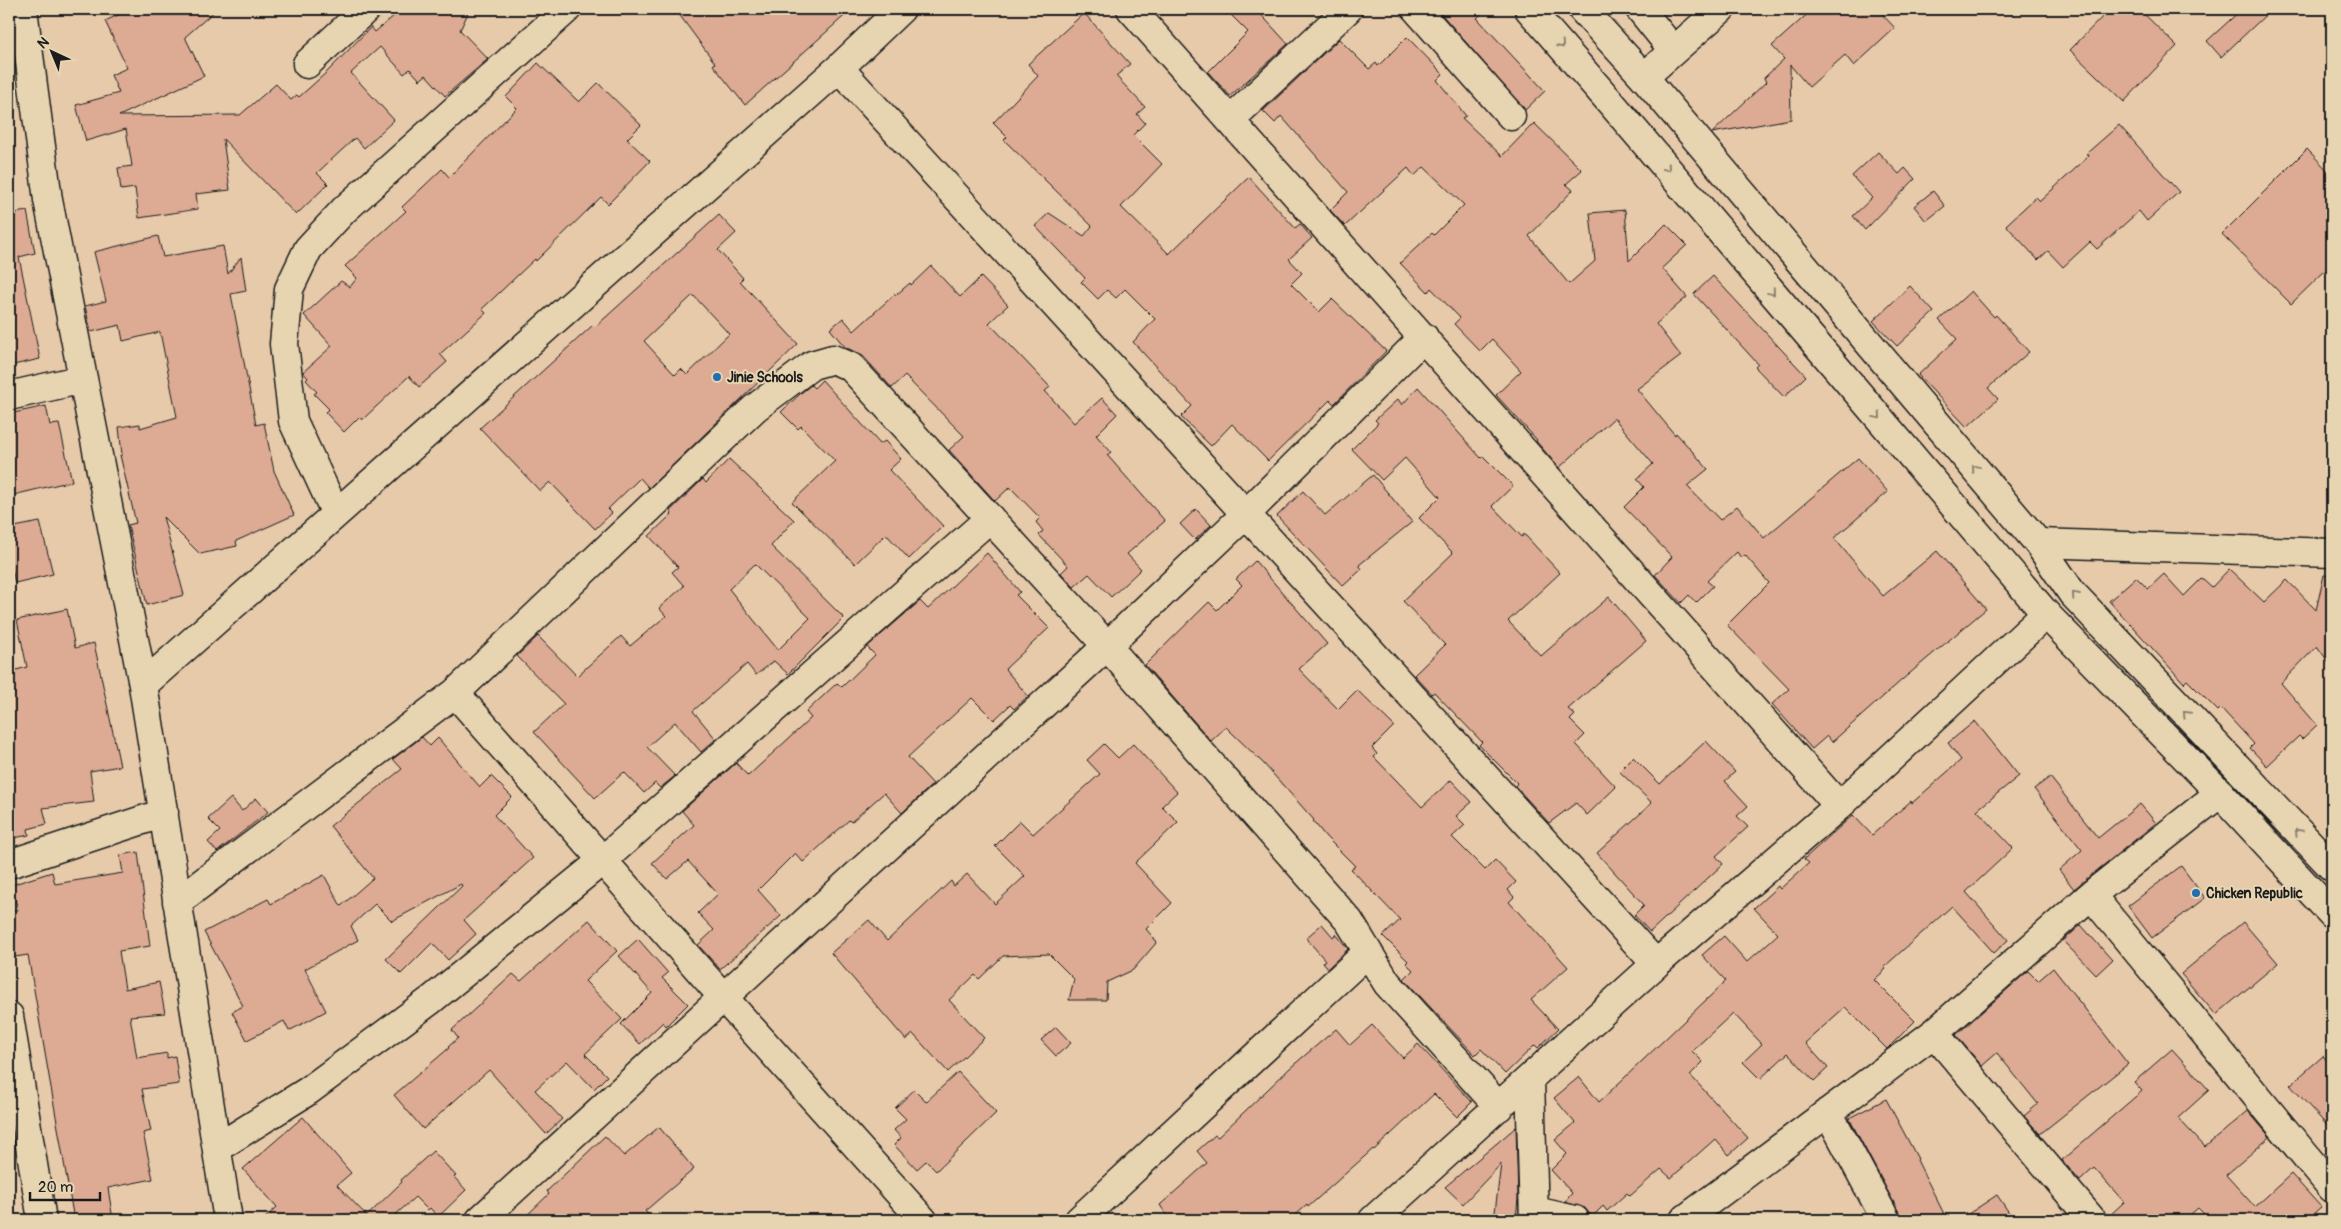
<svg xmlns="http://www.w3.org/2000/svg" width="2341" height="1229" viewBox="0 0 2341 1229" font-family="Pangolin,sans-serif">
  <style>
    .building { fill: #ddaa94; stroke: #1c1c1c; fill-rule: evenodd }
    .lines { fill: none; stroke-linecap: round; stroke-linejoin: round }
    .minor-casing { stroke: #1c1c1c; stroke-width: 31 }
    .tertiary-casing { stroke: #1c1c1c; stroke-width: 31 }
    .minor { stroke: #e7d5b2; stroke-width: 28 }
    .tertiary { stroke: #e7d5b2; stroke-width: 28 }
    .oneway { stroke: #8c826e }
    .poi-dot { fill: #1f6fb2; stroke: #e7d5b2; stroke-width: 2 }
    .labels { text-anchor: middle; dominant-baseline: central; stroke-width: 4; stroke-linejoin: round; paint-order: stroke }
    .poi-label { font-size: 14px; font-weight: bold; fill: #1c1c1c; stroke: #e7d5b2; text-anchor: start }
  </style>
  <rect width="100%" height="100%" fill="#e6caaa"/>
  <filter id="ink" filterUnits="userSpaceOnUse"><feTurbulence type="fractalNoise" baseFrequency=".02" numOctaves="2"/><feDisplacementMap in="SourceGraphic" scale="10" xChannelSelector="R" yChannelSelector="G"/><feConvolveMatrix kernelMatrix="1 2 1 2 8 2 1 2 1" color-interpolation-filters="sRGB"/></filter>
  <g filter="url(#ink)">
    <path class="building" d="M 131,9 L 217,9 L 185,37 L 204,76 L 119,116 L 240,115 L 276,84 L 291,100 L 297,95 L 299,97 L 327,72 L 371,27 L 375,32 L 402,9 L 470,9 L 460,30 L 488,59 L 445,96 L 426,75 L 420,80 L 410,69 L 404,74 L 380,47 L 351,73 L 394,120 L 364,148 L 355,138 L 317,173 L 328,184 L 296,215 L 223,139 L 230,190 L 196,194 L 198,209 L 139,218 L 135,188 L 121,190 L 118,168 L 132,166 L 126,129 L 86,141 L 76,105 L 119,93 L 111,75 L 127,68 L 105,21 Z
      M 675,9 L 852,9 L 745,105 L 713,65 L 715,63 Z
      M 1225,9 L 1256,9 L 1288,44 L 1230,96 L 1208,72 L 1248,32 Z
      M 1437,9 L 1487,9 L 1477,18 L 1545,91 L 1525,110 Z
      M 1813,9 L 1877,9 L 1895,28 L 1854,66 L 1845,55 L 1809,87 L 1790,65 L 1791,119 L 1712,133 L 1766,82 L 1764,78 L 1784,59 L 1772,46 Z
      M 2110,9 L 2139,9 L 2177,46 L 2124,102 L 2070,50 Z
      M 2242,9 L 2272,9 L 2221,57 L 2207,41 Z
      M 1084,13 L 1130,64 L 1116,76 L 1145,107 L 1137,114 L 1145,123 L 1133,135 L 1162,164 L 1121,207 L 1169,254 L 1249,177 L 1295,228 L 1300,224 L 1312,238 L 1289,259 L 1302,273 L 1291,284 L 1319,312 L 1332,299 L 1386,351 L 1334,404 L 1330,400 L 1268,461 L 1232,424 L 1211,446 L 1181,417 L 1192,406 L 1133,342 L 1155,319 L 1125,289 L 1116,298 L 1107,290 L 1098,299 L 1081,282 L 1085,278 L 1035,226 L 1049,213 L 1084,236 L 1092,226 L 1004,140 L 1007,137 L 993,123 L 1038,76 L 1028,64 Z
      M 1407,37 L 1443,74 L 1437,80 L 1466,116 L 1462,118 L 1502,156 L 1534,123 L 1582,170 L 1566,184 L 1573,190 L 1529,236 L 1569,284 L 1595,261 L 1590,213 L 1625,210 L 1629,261 L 1666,224 L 1687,245 L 1662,268 L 1687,297 L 1656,324 L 1681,356 L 1637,389 L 1675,435 L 1676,433 L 1708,469 L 1687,486 L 1720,520 L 1737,506 L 1764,538 L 1858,458 L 1888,492 L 1834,538 L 1883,596 L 1937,551 L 1986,609 L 1903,679 L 1832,742 L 1827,736 L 1812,749 L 1772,704 L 1789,689 L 1727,625 L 1769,583 L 1745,555 L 1741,558 L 1737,552 L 1707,581 L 1713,586 L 1696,603 L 1689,595 L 1681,603 L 1655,575 L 1672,557 L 1624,507 L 1644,487 L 1637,479 L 1653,464 L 1614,418 L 1559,468 L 1536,441 L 1537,440 L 1496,395 L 1521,371 L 1492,339 L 1480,351 L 1454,324 L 1460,318 L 1431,288 L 1428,292 L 1400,263 L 1432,233 L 1434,235 L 1464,205 L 1424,167 L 1414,176 L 1408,168 L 1345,226 L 1330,210 L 1348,192 L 1281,116 L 1275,123 L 1263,111 L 1339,39 L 1369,69 L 1376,63 L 1378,66 Z
      M 538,63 L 579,102 L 598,83 L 641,125 L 627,139 L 650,161 L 608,204 L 601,197 L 536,261 L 535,259 L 482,309 L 486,313 L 440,354 L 447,362 L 419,387 L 409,376 L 362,420 L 359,417 L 344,432 L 325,412 L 329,409 L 314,394 L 317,392 L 306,380 L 308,378 L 303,372 L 332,346 L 304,315 L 341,281 L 350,287 L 357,278 L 345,266 L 406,211 L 402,207 L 442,169 L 449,177 L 517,108 L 506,97 Z
      M 2119,125 L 2179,192 L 2147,221 L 2139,211 L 2097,249 L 2090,242 L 2063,267 L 2048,251 L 2038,260 L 2006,225 L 2036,197 L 2040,201 L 2089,156 L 2087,153 Z
      M 2307,149 L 2332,175 L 2332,264 L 2291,304 L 2222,234 Z
      M 1878,152 L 1899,174 L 1905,168 L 1915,179 L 1865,230 L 1853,216 L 1872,198 L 1852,176 Z
      M 1933,191 L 1945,206 L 1926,221 L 1914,206 Z
      M 27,211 L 35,253 L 19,257 L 40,359 L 9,366 L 9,214 Z
      M 719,215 L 736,233 L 718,250 L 743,278 L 740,281 L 798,344 L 649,488 L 640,478 L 608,509 L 612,513 L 595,529 L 550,482 L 540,491 L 480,428 L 593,325 L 595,327 ZM 693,295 L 729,334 L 687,375 L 681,369 L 675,375 L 644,341 Z
      M 158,236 L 163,257 L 223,246 L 228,274 L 241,257 L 246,291 L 231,294 L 256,425 L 264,423 L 274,471 L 294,515 L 236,541 L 237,546 L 200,554 L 163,517 L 184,595 L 147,605 L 128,525 L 136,523 L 120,455 L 122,455 L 119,427 L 140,424 L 140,428 L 177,417 L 160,332 L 123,341 L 120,325 L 91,332 L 85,306 L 106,301 L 94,252 Z
      M 931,266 L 960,297 L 981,277 L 1008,305 L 989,323 L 1050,387 L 1045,391 L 1074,423 L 1102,398 L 1117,414 L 1096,435 L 1111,452 L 1107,455 L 1165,521 L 1127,554 L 1141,569 L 1111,597 L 1089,574 L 1074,587 L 1061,573 L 1068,566 L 1039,535 L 1043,531 L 1036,522 L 1040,518 L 1010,487 L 995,501 L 949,450 L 964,436 L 905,376 L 892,388 L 863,356 L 845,347 L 830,329 L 843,318 L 854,331 L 895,294 L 896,295 L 910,283 L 911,285 Z
      M 1713,276 L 1806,376 L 1784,397 L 1755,367 L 1758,364 L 1694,294 Z
      M 1910,286 L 1934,312 L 1897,346 L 1873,321 Z
      M 1971,291 L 1994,317 L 1996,315 L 2029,352 L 1988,388 L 1998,399 L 1967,427 L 1918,375 L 1957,339 L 1939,320 Z
      M 822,380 L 880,444 L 885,441 L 901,459 L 889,470 L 943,526 L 909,559 L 886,534 L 855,564 L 792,502 L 835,461 L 801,426 L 798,429 L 781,412 L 801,393 L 811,385 L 814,388 Z
      M 1418,387 L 1481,458 L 1483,456 L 1513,486 L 1492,506 L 1522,537 L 1524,534 L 1560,573 L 1508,621 L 1541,656 L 1609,597 L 1646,641 L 1568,709 L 1575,715 L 1570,720 L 1585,735 L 1576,744 L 1616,787 L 1587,815 L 1576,803 L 1549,823 L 1515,786 L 1517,783 L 1479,745 L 1482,742 L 1434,692 L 1432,694 L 1414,675 L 1445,645 L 1403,601 L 1453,553 L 1419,518 L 1440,497 L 1405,458 L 1382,480 L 1352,449 L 1378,423 L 1375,420 L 1398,399 L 1402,405 Z
      M 46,406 L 50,425 L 59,424 L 72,481 L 9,496 L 9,414 Z
      M 729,459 L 794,520 L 771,546 L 844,618 L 788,674 L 774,661 L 756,675 L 747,664 L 693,711 L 716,739 L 701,752 L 675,722 L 647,747 L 675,776 L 660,788 L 655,783 L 644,793 L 624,772 L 595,798 L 534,732 L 564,704 L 517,656 L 538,636 L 577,676 L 621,636 L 630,646 L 666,616 L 659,608 L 684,586 L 672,572 L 678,567 L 649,536 L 672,514 L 670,511 L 703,479 L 706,483 ZM 755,564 L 810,618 L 778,650 L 729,589 Z
      M 1373,475 L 1412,522 L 1359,565 L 1362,569 L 1343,586 L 1277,516 L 1303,491 L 1325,515 Z
      M 1196,509 L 1211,525 L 1195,540 L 1180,524 Z
      M 40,522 L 53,574 L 15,583 L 9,555 L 9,528 Z
      M 987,553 L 1020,592 L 1016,595 L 1049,628 L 1005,669 L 1028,696 L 1014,709 L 1010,705 L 994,720 L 972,698 L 908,757 L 933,784 L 902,813 L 884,793 L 851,822 L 849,820 L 803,862 L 795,853 L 758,890 L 781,916 L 720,969 L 698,945 L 714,930 L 698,913 L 718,894 L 688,861 L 667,879 L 652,863 L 694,825 L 682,811 L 736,763 L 748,776 L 811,718 L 806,712 L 837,683 L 842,687 L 875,655 L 867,647 L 920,601 L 928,609 Z
      M 1255,561 L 1327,644 L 1299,669 L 1338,709 L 1357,690 L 1394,726 L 1372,748 L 1377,754 L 1374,757 L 1422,807 L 1451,780 L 1472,802 L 1456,816 L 1465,825 L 1452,837 L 1485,870 L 1495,860 L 1516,882 L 1508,890 L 1514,897 L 1509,902 L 1568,967 L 1531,1000 L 1558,1029 L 1538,1048 L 1535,1045 L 1505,1074 L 1481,1049 L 1475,1055 L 1404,979 L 1413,970 L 1406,963 L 1408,961 L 1383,936 L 1400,920 L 1351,869 L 1355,866 L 1326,837 L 1313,821 L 1314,820 L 1264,764 L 1226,727 L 1211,741 L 1145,665 L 1209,602 L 1217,610 L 1242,585 L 1236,579 Z
      M 2229,569 L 2264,602 L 2287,580 L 2316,610 L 2324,575 L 2332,576 L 2332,667 L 2317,646 L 2281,683 L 2317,725 L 2302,739 L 2299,736 L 2267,766 L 2250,748 L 2254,744 L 2221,708 L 2218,711 L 2187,680 L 2184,683 L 2109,601 L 2136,577 L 2148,589 L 2164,574 L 2184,596 L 2202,578 L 2212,587 Z
      M 67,609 L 75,648 L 94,643 L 120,766 L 90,771 L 94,802 L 43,808 L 47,824 L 28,829 L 29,835 L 9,839 L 9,672 L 27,667 L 17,620 Z
      M 1975,721 L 2019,776 L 1977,810 L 2013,848 L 1966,892 L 2008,940 L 1994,953 L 1952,906 L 1884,967 L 1886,969 L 1874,980 L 1915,1021 L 1887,1049 L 1845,1007 L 1805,1043 L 1828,1068 L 1814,1081 L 1788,1053 L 1760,1079 L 1743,1062 L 1762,1044 L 1733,1013 L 1692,1051 L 1703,1062 L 1690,1075 L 1748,1138 L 1729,1155 L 1715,1139 L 1671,1178 L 1661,1169 L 1630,1196 L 1627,1193 L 1607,1211 L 1603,1206 L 1592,1217 L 1585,1208 L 1565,1202 L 1572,1193 L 1551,1170 L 1567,1154 L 1555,1140 L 1575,1123 L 1554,1098 L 1579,1077 L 1599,1102 L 1726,981 L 1702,955 L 1724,936 L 1747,962 L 1778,934 L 1754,908 L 1778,886 L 1780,889 L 1809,863 L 1804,859 L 1853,815 L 1872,835 L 1911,801 L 1912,803 L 1961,760 L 1948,743 Z
      M 422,737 L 430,746 L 438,738 L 480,787 L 491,776 L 512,797 L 494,815 L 533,858 L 464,920 L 476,934 L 448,960 L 432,943 L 401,974 L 386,959 L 462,886 L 461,884 L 392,921 L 375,904 L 351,926 L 358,940 L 305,969 L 326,1011 L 289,1031 L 284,1021 L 247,1040 L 232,1012 L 243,1006 L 204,932 L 268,899 L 271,904 L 324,875 L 341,906 L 373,878 L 330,826 L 402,769 L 393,759 Z
      M 1706,741 L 1735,772 L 1725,781 L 1748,806 L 1737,816 L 1748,827 L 1716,856 L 1723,864 L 1650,932 L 1634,915 L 1644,905 L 1597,853 L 1652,803 L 1619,771 L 1633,757 L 1660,784 Z
      M 1104,744 L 1118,758 L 1133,744 L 1177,792 L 1162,806 L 1178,822 L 1135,863 L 1172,903 L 1146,929 L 1157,942 L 1133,970 L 1107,982 L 1106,1000 L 1069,1000 L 1074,979 L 1049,954 L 1003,956 L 979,979 L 975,975 L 949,1000 L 984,1038 L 948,1072 L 913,1034 L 906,1040 L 831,953 L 869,920 L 887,941 L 951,881 L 954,886 L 967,874 L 995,904 L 1025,876 L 995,846 L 1020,821 L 1033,834 L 1100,774 L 1087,760 Z
      M 2050,777 L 2098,838 L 2140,804 L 2156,823 L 2074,889 L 2059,870 L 2082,850 L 2034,789 Z
      M 231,798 L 242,811 L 256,798 L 268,812 L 217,852 L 208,842 L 220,831 L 208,819 Z
      M 138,852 L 150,946 L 119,951 L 125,989 L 159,982 L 165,1013 L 130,1016 L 137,1058 L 167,1053 L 167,1058 L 175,1056 L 179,1084 L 142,1089 L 151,1131 L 143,1133 L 153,1179 L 108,1188 L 113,1220 L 74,1220 L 28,955 L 9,958 L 9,910 L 18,910 L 11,885 L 52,872 L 55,884 L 123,873 L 120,855 Z
      M 2181,866 L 2205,898 L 2152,938 L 2128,906 Z
      M 589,920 L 617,951 L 585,981 L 622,1019 L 585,1054 L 607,1076 L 594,1089 L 567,1061 L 535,1090 L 562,1119 L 546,1134 L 489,1070 L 423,1129 L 394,1095 L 449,1048 L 448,1047 L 458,1038 L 452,1030 L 513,974 L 521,981 Z
      M 2243,922 L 2278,963 L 2216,1015 L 2181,974 Z
      M 1322,924 L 1333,937 L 1336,934 L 1348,949 L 1328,968 L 1323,962 L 1325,960 L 1306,938 Z
      M 2081,925 L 2112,960 L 2096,975 L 2063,941 Z
      M 638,939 L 668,973 L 662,978 L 688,1004 L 666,1026 L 663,1022 L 640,1044 L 621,1024 L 652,993 L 619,956 Z
      M 2053,968 L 2128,1064 L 2040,1134 L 2024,1116 L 2038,1104 L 1997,1053 L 1982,1066 L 1956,1035 L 2028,971 L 2038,981 Z
      M 1372,1025 L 1403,1058 L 1418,1044 L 1472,1102 L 1457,1117 L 1434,1094 L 1374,1150 L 1373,1149 L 1308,1207 L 1307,1205 L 1290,1220 L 1170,1220 L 1160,1205 L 1207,1163 L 1197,1151 L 1215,1135 L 1218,1137 L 1290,1068 L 1336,1029 L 1350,1045 Z
      M 1056,1027 L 1071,1043 L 1056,1056 L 1041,1040 Z
      M 2172,1049 L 2209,1090 L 2178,1118 L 2205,1147 L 2248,1111 L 2270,1137 L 2226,1175 L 2255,1207 L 2291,1174 L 2321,1207 L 2306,1220 L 2210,1220 L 2198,1208 L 2184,1220 L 2107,1220 L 2107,1218 L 2124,1202 L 2094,1168 L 2080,1181 L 2062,1160 L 2142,1091 L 2134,1082 Z
      M 2323,1056 L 2332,1066 L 2332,1131 L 2290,1085 Z
      M 958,1072 L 996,1113 L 936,1171 L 926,1161 L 917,1169 L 894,1145 L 901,1138 L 894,1130 L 906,1119 L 895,1108 L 914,1090 L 926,1102 Z
      M 1886,1099 L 1918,1159 L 1917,1160 L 1947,1220 L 1903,1220 L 1849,1118 Z
      M 303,1117 L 351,1173 L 337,1185 L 367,1216 L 402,1182 L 401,1180 L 433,1151 L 456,1176 L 454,1177 L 466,1190 L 438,1217 L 430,1208 L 428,1210 L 415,1197 L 390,1220 L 263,1220 L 277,1207 L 243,1169 Z
      M 659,1127 L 694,1169 L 645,1211 L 654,1220 L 522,1220 L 549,1194 L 547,1191 L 605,1136 L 624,1156 Z
      M 1516,1127 L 1518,1198 L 1516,1220 L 1494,1220 L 1501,1164 L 1463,1204 L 1445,1187 Z
      M 1997,1195 L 2014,1220 L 1959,1220 Z"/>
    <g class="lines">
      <defs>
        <path id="minor" d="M 23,9 L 48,200 L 143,685 L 228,1220
          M 1131,9 L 1839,806
          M 1416,9 L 1511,116
          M 1640,9 L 1673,50
          M 307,64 L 366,9
          M 839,68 L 1656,964
          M 1644,77 L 1721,9
          M 1230,120 L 1348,9
          M 9,396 L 83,379
          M 336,514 L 293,421 L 284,344 L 289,289 L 308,249 L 344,210 L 567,9
          M 2038,543 L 2332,553
          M 143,685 L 839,68 L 901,9
          M 455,693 L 723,997 L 923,1220
          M 9,864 L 164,813
          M 2091,895 L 2332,1188
          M 177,902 L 455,693 L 755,408 L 812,365 L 833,359 L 851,367 L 1107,646 L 1349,921 L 1387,983 L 1499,1107
          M 9,1016 L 42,1220
          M 1934,1033 L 2092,1220
          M 1530,1079 L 1534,1220
          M 1828,1112 L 1886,1220
          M 217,1148 L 308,1091 L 431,1000 L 603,860 L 990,518
          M 1535,1211 L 1575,1220
          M 480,1220 L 1107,646 L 1247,513 L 1424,337
          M 1079,1220 L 1367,953
          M 1373,1220 L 1656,964 L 1839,806 L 2046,614
          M 1684,1220 L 1934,1033 L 2091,895 L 2220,793"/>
        <path id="tertiary" d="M 1529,9 L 1612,104 L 2046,614 L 2220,793 L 2332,914
          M 1582,9 L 1644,77 L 2038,543 L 2072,593 L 2332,867"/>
      </defs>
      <use href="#minor" class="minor-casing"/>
      <use href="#tertiary" class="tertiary-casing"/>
      <use href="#minor" class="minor"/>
      <use href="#tertiary" class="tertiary"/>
    </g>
    <defs><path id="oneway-chevron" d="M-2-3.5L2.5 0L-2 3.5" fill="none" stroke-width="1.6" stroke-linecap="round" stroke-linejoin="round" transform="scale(1.25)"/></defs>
    <g class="oneway">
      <use href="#oneway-chevron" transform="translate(1561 45) rotate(49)"/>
      <use href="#oneway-chevron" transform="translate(1667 168) rotate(50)"/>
      <use href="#oneway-chevron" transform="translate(1772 292) rotate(50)"/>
      <use href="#oneway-chevron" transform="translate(1878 416) rotate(50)"/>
      <use href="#oneway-chevron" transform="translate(1975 468) rotate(-130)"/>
      <use href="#oneway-chevron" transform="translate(2075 595) rotate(-131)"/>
      <use href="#oneway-chevron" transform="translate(2186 714) rotate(-133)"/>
      <use href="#oneway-chevron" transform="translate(2298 832) rotate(-134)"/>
    </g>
  </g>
  <g class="poi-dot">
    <circle cx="717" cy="377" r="5"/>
    <circle cx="2196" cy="893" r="5"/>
  </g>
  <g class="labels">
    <g class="poi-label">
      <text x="727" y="377">Jinie Schools</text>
      <text x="2206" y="893">Chicken Republic</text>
    </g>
  </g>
  <rect width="2341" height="1229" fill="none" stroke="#e7d5b2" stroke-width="30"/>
  <rect x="15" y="15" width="2311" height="1199" fill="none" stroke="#1c1c1c" stroke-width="2" filter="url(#ink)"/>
  <g transform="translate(52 52) rotate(316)" stroke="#e7d5b2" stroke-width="4" paint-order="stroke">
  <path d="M0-4L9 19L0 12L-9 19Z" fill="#1c1c1c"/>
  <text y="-8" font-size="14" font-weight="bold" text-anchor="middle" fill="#1c1c1c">N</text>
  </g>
  <path d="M30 1192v8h70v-8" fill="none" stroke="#1c1c1c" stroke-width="2.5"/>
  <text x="38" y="1192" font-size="15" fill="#1c1c1c" stroke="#e7d5b2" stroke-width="4" paint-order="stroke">20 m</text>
</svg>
